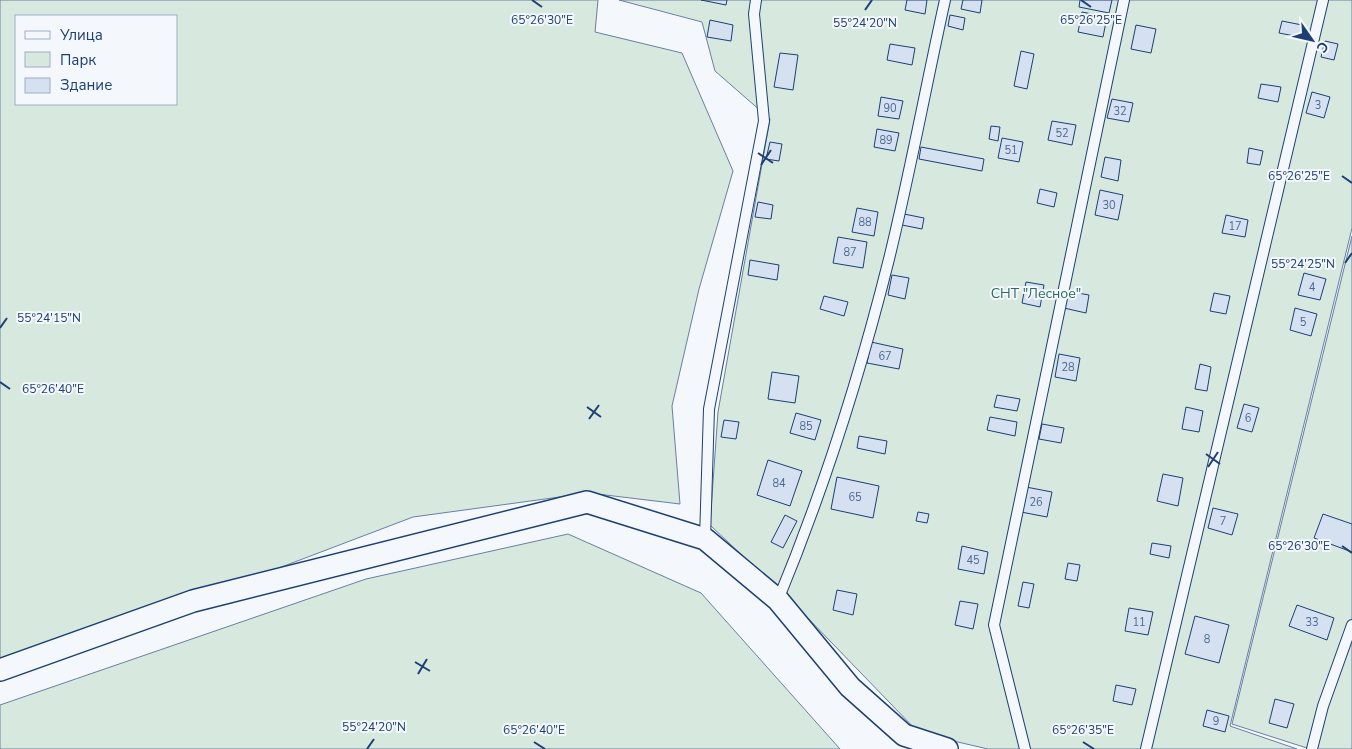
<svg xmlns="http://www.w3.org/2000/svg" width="1352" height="749" viewBox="0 0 1352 749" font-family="'Nunito Sans',sans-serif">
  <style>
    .green { fill: #d7e8df; stroke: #687fa3; fill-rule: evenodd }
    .building { fill: #d5e0f0; stroke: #1d3f73 }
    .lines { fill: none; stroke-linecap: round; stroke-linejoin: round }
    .service-casing { stroke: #1d3f73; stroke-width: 12 }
    .minor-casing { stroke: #1d3f73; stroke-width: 24 }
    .service { stroke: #f4f7fb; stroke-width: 10 }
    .minor { stroke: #f4f7fb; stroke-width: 21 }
    .ticks { fill: none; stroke: #1d3f73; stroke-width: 2 }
    .labels { text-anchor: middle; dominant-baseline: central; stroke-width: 4; stroke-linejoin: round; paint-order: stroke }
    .number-label { font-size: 11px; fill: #4b6792 }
    .park-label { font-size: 14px; fill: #2c6c60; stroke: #f4f7fb }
    .ticks-label { font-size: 12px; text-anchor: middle; fill: #1d3f73; stroke: #f4f7fb; stroke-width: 4; stroke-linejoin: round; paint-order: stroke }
  </style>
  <rect width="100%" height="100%" fill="#f4f7fb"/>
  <path class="green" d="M 0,0 L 598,0 L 595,32 L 682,53 L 733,171 L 699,289 L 672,406 L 680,504 L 589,493 L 413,517 L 0,674 ZM 16,16 L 176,16 L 176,104 L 16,104 Z
    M 619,0 L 1352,0 L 1352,228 L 1230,726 L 1297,749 L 988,749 L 919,733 L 802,612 L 710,525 L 718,412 L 770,119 L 715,71 L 702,22 Z
    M 1352,236 L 1352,749 L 1310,749 L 1232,724 Z
    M 568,534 L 701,593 L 840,749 L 0,749 L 0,705 L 366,579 Z"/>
  <path class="building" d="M 701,0 L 727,0 L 726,5 Z
    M 907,0 L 927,0 L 925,14 L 905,10 Z
    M 963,0 L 982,0 L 980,13 L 961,9 Z
    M 1080,0 L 1112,0 L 1109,13 L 1079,7 Z
    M 1082,12 L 1107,17 L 1103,37 L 1078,32 Z
    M 950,15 L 965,18 L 963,30 L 948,26 Z
    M 710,20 L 733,25 L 731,41 L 707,37 Z
    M 1282,21 L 1302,25 L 1300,37 L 1279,33 Z
    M 1136,25 L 1156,29 L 1151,53 L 1131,49 Z
    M 1325,41 L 1338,44 L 1334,60 L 1321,57 Z
    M 890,44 L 915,48 L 912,65 L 887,60 Z
    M 1021,51 L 1034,54 L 1027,89 L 1014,86 Z
    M 780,53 L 798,55 L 793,90 L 774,87 Z
    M 1261,84 L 1281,87 L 1278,102 L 1258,98 Z
    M 1312,92 L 1330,97 L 1324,118 L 1306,113 Z
    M 881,97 L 903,101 L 899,119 L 878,116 Z
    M 1112,99 L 1133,103 L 1129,122 L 1107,118 Z
    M 1052,121 L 1076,125 L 1072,145 L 1048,140 Z
    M 991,126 L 1000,127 L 998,141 L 989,139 Z
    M 877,129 L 899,133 L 895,151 L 874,147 Z
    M 1002,138 L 1023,142 L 1019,162 L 998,158 Z
    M 770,142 L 782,144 L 779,161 L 766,159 Z
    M 921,147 L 984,159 L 982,171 L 919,159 Z
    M 1249,148 L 1263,151 L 1260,165 L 1247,163 Z
    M 1105,157 L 1121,160 L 1118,181 L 1101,177 Z
    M 1040,189 L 1057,193 L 1054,207 L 1037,203 Z
    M 1100,190 L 1123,195 L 1118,220 L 1095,215 Z
    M 758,202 L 773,205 L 771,219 L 755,217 Z
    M 857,208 L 878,212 L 874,236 L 852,232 Z
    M 904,214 L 924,218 L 922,229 L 902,225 Z
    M 1226,215 L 1248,220 L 1245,237 L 1222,233 Z
    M 838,237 L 867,242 L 863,268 L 833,263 Z
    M 750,260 L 779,265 L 777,280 L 748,275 Z
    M 1304,273 L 1326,279 L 1320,300 L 1298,295 Z
    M 892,275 L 909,278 L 905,299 L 888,295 Z
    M 1026,282 L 1044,285 L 1040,307 L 1022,303 Z
    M 1067,291 L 1089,295 L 1086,313 L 1064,308 Z
    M 1214,293 L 1230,296 L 1226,314 L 1210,311 Z
    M 824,296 L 848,302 L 844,316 L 820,309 Z
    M 1295,308 L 1317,314 L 1311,336 L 1290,330 Z
    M 871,342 L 903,349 L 899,369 L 867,363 Z
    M 1059,354 L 1080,358 L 1076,381 L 1055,377 Z
    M 1200,364 L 1211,367 L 1207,391 L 1195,389 Z
    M 772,372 L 799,376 L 795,403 L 768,399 Z
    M 997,395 L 1020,399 L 1017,411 L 994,407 Z
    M 1244,404 L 1259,408 L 1252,432 L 1237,428 Z
    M 1186,407 L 1203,411 L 1199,432 L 1182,429 Z
    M 796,413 L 821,420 L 815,440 L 790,433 Z
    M 990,417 L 1017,422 L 1015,436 L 987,430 Z
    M 724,420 L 739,422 L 736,439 L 721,437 Z
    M 1042,424 L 1064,428 L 1061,443 L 1039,439 Z
    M 859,436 L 887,441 L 885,454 L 857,448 Z
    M 768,460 L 802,471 L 790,506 L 757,495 Z
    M 1163,474 L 1183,478 L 1178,506 L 1157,501 Z
    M 837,477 L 879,486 L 873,518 L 831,509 Z
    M 1026,487 L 1052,492 L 1047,517 L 1021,512 Z
    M 1213,508 L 1238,514 L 1232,535 L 1208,528 Z
    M 918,512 L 929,514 L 927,523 L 916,521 Z
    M 1323,514 L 1352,524 L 1352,552 L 1314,538 Z
    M 785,515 L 797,521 L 783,548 L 771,542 Z
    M 1152,543 L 1171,546 L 1169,558 L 1150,554 Z
    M 962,546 L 988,552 L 984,574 L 958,569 Z
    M 1068,563 L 1080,565 L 1077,581 L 1065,579 Z
    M 1023,582 L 1034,584 L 1029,608 L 1018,606 Z
    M 837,590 L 857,594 L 853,615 L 833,610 Z
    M 960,601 L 978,604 L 973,629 L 955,625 Z
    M 1297,605 L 1334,618 L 1327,640 L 1289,626 Z
    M 1129,608 L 1153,612 L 1148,635 L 1125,631 Z
    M 1195,616 L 1229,625 L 1219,663 L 1185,654 Z
    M 1116,685 L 1136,689 L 1132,705 L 1113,701 Z
    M 1275,699 L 1294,704 L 1287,728 L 1269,723 Z
    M 1207,710 L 1229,716 L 1225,732 L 1203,726 Z"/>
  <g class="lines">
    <defs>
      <path id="service" d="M 705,539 L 709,409 L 764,121 L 754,14 L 756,0
        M 778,600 C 824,489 860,375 889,259 C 910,173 926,86 945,0
        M 1025,749 L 994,625 L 1124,0
        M 1146,749 L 1323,0
        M 1312,749 L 1323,706 L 1352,625"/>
      <path id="minor" d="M 0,670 L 193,601 L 587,502 L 705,539 L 778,600 L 850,687 L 904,735 L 947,749"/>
    </defs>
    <use href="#service" class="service-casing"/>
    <use href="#minor" class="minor-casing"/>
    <use href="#service" class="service"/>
    <use href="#minor" class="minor"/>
  </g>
  <path class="ticks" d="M 532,0 L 542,7M 1081,0 L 1091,7M 865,10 L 872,0M 758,153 L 773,163M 761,165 L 771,150M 1342,176 L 1352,183M 1345,263 L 1352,253M 0,328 L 7,318M 0,382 L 10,389M 587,407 L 601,417M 589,419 L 599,405M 1206,454 L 1220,464M 1208,467 L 1218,452M 1342,546 L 1352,553M 415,662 L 430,671M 418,674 L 427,659M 534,742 L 545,749M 1083,742 L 1094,749M 367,749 L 374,739"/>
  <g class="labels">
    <g class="number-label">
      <text x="1318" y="105">3</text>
      <text x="890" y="108">90</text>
      <text x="1120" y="111">32</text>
      <text x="1062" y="133">52</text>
      <text x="886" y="140">89</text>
      <text x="1011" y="150">51</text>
      <text x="1109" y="205">30</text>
      <text x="865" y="222">88</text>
      <text x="1235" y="226">17</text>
      <text x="850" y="252">87</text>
      <text x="1312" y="287">4</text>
      <text x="1303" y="322">5</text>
      <text x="885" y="356">67</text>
      <text x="1068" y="367">28</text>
      <text x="1248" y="418">6</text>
      <text x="806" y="426">85</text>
      <text x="779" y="483">84</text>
      <text x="855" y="497">65</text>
      <text x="1036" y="502">26</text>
      <text x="1223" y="521">7</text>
      <text x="973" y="560">45</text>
      <text x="1139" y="622">11</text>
      <text x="1312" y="622">33</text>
      <text x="1207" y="639">8</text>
      <text x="1216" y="721">9</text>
    </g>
    <g class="park-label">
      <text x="1036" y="293">СНТ "Лесное"</text>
    </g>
  </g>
  <g class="ticks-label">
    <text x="542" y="24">65°26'30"E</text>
    <text x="1091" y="24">65°26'25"E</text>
    <text x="865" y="27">55°24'20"N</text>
    <text x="1299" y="180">65°26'25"E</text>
    <text x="1303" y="268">55°24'25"N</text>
    <text x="49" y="322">55°24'15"N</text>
    <text x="53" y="393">65°26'40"E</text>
    <text x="1299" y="550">65°26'30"E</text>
    <text x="374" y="731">55°24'20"N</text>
    <text x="534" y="734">65°26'40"E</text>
    <text x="1083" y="734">65°26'35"E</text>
  </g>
  <rect x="15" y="15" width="162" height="90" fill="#f4f7fb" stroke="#9eadc5"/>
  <rect x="25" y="31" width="25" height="8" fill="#f4f7fb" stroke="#9eadc5"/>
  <text x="60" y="40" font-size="15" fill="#1d3f73">Улица</text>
  <rect x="25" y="52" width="25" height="15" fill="#d7e8df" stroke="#9eadc5"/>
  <text x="60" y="65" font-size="15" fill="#1d3f73">Парк</text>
  <rect x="25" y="78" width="25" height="15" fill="#d5e0f0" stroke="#9eadc5"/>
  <text x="60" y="90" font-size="15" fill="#1d3f73">Здание</text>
  <g transform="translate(1312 40) rotate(124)" stroke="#f4f7fb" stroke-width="4" paint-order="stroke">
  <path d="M0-4L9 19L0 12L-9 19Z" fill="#1d3f73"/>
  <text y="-8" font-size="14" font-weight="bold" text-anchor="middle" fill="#1d3f73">С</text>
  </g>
</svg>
